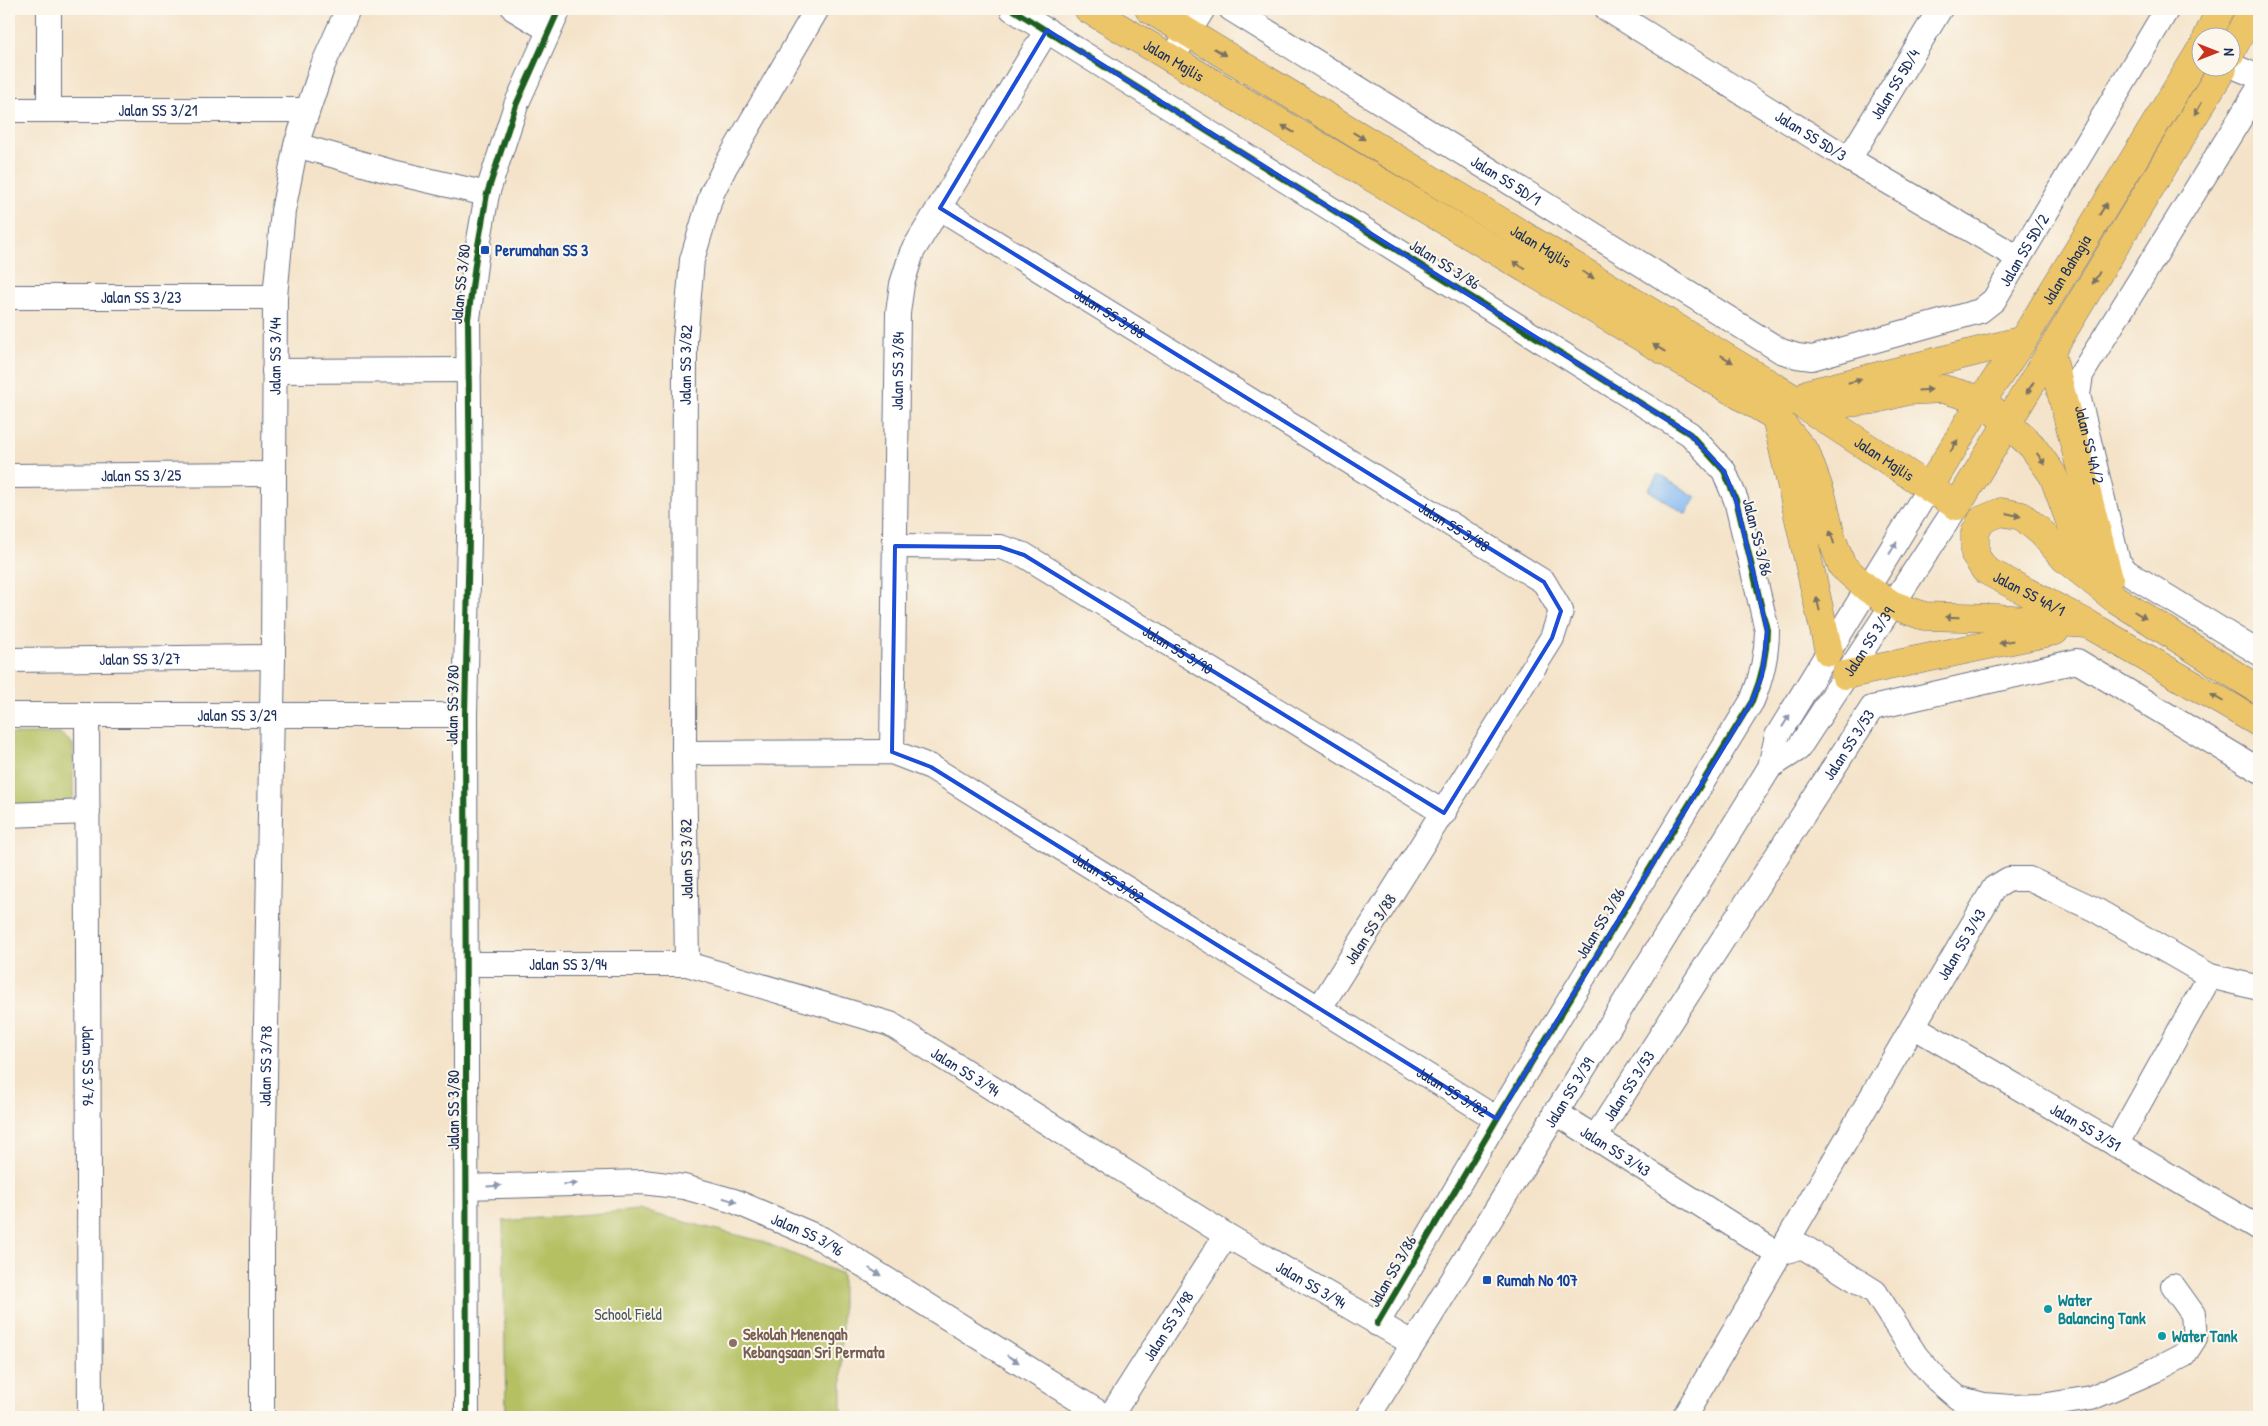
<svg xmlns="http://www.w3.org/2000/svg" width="2268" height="1426" viewBox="0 0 2268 1426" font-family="'Patrick Hand',sans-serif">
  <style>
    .park { fill: #b4c062; stroke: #687860 }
    .water { fill: #83b9f2; stroke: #4f74a8 }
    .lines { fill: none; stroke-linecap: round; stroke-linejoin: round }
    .minor-casing { stroke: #676e83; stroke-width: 26 }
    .major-casing { stroke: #676e83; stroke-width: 29 }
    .minor { stroke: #fff; stroke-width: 24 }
    .major { stroke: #edc569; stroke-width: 28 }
    .cycleway-casing { stroke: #fbf7ec; stroke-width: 9 }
    .cycleway { stroke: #1b5e20; stroke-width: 6 }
    .oneway { fill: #797263 }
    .oneway2 { fill: #8d97ae }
    .marked { fill: none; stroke: #1d4ed8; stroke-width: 4; stroke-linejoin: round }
    .transit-dot { fill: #1a4fb4; stroke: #fbf7ec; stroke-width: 2 }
    .culture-dot { fill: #0f9aa8; stroke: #fbf7ec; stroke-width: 2 }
    .education-dot { fill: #8d6e63; stroke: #fbf7ec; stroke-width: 2 }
    .labels { text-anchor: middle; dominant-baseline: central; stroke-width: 4; stroke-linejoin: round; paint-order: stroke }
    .street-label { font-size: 16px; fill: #1b2f5e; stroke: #fbf7ec }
    .transit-label { font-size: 16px; font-weight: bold; fill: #164399; stroke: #fbf7ec; text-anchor: start }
    .culture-label { font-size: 16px; font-weight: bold; fill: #0d838f; stroke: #fbf7ec; text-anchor: start }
    .park-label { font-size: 16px; fill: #495a5f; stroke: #fbf7ec }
    .education-label { font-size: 16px; font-weight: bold; fill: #785e54; stroke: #fbf7ec; text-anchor: start }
  </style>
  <rect width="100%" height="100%" fill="#fbf7ec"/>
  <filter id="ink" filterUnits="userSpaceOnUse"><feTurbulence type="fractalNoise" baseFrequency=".02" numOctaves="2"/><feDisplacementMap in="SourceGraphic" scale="10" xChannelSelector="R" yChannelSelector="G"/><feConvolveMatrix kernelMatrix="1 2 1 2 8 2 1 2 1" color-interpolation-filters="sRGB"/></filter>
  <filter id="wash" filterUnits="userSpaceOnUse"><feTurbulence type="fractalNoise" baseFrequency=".0096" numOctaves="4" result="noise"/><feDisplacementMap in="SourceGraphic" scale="20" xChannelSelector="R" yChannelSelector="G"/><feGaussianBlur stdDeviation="1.12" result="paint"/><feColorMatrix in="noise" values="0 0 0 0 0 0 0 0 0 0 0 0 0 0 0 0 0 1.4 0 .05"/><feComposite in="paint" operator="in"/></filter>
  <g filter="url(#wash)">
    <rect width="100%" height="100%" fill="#f4e3c9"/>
    <path class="park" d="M 9,734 L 61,734 L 73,744 L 73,809 L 9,808 Z
      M 638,1210 L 761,1241 L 842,1274 L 842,1417 L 506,1417 L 503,1221 Z"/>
    <path class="water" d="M 1658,474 L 1696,497 L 1686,514 L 1648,490 Z"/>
  </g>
  <g filter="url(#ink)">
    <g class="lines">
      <defs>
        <g id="minor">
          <path d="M 514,9 L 549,30"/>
          <path d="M 1012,9 L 1690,434 L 1724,471 L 1736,500 L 1767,630 C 1767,656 1762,677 1752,701 L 1497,1119 L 1377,1324"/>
          <path id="s1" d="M 1231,9 L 1781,351 L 1797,356 L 1812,358 L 1980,311 L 1994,300 L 2167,9"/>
          <path id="s2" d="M 1607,9 L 1849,159 L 2017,257"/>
          <path d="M 1171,60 L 1203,9"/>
          <path d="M 2230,65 L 2259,77"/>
          <path id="s3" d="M 2259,88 L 2081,375 L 2078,395 L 2118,562 L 2127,572 L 2259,653"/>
          <path id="s4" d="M 9,110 L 306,110"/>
          <path d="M 49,110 L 49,9"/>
          <path d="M 296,145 L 392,172 L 487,194"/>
          <path id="s5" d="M 1849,159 L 1940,9"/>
          <path id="s6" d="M 940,208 L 1544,582 L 1561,611 L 1552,638 L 1319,1009"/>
          <path id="s7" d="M 9,297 L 275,297"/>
          <path d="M 274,371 L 469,370"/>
          <path id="s8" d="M 9,476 L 274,474"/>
          <path id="s9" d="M 895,546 L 1000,547 L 1024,555 L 1444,813"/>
          <path id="s10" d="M 9,660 L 273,657"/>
          <path id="s11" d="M 9,715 L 465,715"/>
          <path id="s12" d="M 87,715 L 90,1417"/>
          <path id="s13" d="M 892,752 L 898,313 L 902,284 L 912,252 L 1047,30"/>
          <path id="s14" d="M 684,753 L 892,752 L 931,767 L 1497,1119"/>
          <path id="s15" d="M 1770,767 L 1798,749 L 1957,506"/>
          <path d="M 9,815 L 88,812"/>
          <path id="s16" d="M 466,964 L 687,964 L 890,1024 L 1226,1235 L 1412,1343"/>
          <path id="s17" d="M 687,964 L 684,753 L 685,341 L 692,260 L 712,193 L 725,167 L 817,9"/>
          <path id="s18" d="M 1913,1026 L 2259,1228"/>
          <path id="s19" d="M 1555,1112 L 1778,1254 L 1802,1246 L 1875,1292 L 1916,1356 L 1937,1380 L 1958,1398 L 1984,1405 L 2011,1407 L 2042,1406 L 2091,1398 L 2155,1370 L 2184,1355 L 2195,1338 L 2193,1314 L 2173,1286"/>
          <path id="s20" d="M 1595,1138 L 1872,708 L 2077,661 L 2259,770"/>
          <path d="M 2116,1145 L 2210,976"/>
          <path id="s21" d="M 467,1187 L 643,1182 L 684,1187 L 734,1201 L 822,1239 L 1106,1417"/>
          <path id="s22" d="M 262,1417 L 262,1235 L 273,657 L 275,297 L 283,211 L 296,145 L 323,65 L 348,9"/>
          <path d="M 467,1417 L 465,715 L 470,492 L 468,319 L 476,257 L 487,194 L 516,105 L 559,9"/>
          <path id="s23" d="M 1110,1417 L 1226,1235"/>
          <path id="s24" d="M 1368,1417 L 1770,767 L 1777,736 L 1929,488"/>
          <path id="s25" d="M 1684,1417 L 1994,888 L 2009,879 L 2029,879 L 2094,909 L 2210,976 L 2259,988"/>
        </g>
        <g id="major">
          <path id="s26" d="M 1088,9 L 1776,417 L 1806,453 L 1822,497 L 1831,536 L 1842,566 L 1868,589 L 1893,605 L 1924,616 L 1997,618 L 2088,624"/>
          <path id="s27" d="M 1149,9 L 1791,397 L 1957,506 L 2223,68"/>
          <path d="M 2207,38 L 2220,9"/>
          <path d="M 2230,54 L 2252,9"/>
          <path d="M 2051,353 L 2109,579"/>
          <path d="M 1809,393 L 2023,340"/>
          <path d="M 1799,399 L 1838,404 L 1873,400 L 1907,391 L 1943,389 L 1982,400 L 2032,446 L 2053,475 L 2080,549 L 2100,578"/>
          <path d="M 1777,422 L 1829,652"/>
          <path id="s28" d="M 1929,488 L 1982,400 L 2023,340 L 2200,51"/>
          <path d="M 1845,675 L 2055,631"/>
          <path id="s29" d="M 2259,690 L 2114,598 L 2065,559 L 2042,533 L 2022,516 L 2001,512 L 1982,520 L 1975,533 L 1975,555 L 1985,570 L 2088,624 L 2259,723"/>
        </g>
      </defs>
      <use href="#minor" class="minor-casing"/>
      <use href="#major" class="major-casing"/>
      <use href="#minor" class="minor"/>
      <use href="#major" class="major"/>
      <defs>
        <path id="cycleway" d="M 1012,9 L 1690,434 L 1724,471 L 1736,500 L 1767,630 C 1767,656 1762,677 1752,701 L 1497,1119 L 1377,1324
          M 467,1417 L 465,715 L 470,492 L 468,319 L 476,257 L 487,194 L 516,105 L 559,9"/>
      </defs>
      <use href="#cycleway" class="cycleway-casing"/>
      <use href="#cycleway" class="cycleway"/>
    </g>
    <defs><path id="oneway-solid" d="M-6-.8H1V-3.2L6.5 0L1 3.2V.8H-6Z" transform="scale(1.25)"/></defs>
    <g class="oneway">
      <use href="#oneway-solid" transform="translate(1220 52) rotate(31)"/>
      <use href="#oneway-solid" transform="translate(2198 109) rotate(121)"/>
      <use href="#oneway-solid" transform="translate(1288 129) rotate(-149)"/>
      <use href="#oneway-solid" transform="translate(1359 136) rotate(31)"/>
      <use href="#oneway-solid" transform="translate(2103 209) rotate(-58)"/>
      <use href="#oneway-solid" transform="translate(1519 265) rotate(-149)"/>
      <use href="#oneway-solid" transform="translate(1588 275) rotate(31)"/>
      <use href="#oneway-solid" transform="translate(2096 278) rotate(121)"/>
      <use href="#oneway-solid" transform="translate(1659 348) rotate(-149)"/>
      <use href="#oneway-solid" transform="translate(1727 359) rotate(31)"/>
      <use href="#oneway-solid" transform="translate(1855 381) rotate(-14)"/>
      <use href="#oneway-solid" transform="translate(2030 388) rotate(121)"/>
      <use href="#oneway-solid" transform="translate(1925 390) rotate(-4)"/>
      <use href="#oneway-solid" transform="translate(1954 446) rotate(-59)"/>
      <use href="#oneway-solid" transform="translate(2041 459) rotate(55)"/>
      <use href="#oneway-solid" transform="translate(2014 515) rotate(13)"/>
      <use href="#oneway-solid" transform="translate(1832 537) rotate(-107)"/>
      <use href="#oneway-solid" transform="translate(1818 604) rotate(-103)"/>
      <use href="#oneway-solid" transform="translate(2140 615) rotate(32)"/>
      <use href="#oneway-solid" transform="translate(1952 617) rotate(-178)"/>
      <use href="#oneway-solid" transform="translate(2006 642) rotate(168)"/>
      <use href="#oneway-solid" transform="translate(2217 698) rotate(-150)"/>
    </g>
    <g class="oneway2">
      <use href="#oneway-solid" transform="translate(1893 548) rotate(-59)"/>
      <use href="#oneway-solid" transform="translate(1786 721) rotate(-58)"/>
      <use href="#oneway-solid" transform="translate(570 1184) rotate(-1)"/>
      <use href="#oneway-solid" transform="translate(494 1186) rotate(-3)"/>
      <use href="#oneway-solid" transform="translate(730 1200) rotate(17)"/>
      <use href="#oneway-solid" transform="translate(875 1272) rotate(32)"/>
      <use href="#oneway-solid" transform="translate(1013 1359) rotate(32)"/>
    </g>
  </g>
  <path class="marked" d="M 1047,30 L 1690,434 L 1724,471 L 1736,500 L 1767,630 L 1762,676 L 1752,701 L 1497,1119 L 931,767 L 892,752 L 895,546 L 1000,547 L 1024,555 L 1444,813 L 1552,638 L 1561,611 L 1544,582 L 940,208 Z"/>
  <g class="transit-dot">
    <rect x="480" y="245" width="10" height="10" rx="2.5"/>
    <rect x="1482" y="1275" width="10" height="10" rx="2.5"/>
  </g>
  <g class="culture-dot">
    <circle cx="2048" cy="1309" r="5"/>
    <circle cx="2162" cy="1336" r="5"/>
  </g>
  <circle class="education-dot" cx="733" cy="1343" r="5"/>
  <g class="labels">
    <g class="street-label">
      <text stroke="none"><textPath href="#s26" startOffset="100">Jalan Majlis</textPath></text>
      <text stroke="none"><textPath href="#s5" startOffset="88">Jalan SS 5D/4</textPath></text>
      <text stroke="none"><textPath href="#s4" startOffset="149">Jalan SS 3/21</textPath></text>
      <text stroke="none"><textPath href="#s2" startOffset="240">Jalan SS 5D/3</textPath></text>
      <text stroke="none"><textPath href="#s1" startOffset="324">Jalan SS 5D/1</textPath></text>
      <text stroke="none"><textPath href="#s27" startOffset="458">Jalan Majlis</textPath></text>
      <text stroke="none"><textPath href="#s1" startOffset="930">Jalan SS 5D/2</textPath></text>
      <text transform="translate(1445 264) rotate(32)">Jalan SS 3/86</text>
      <text stroke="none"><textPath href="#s28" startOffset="258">Jalan Bahagia</textPath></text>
      <text transform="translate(460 284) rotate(-84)">Jalan SS 3/80</text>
      <text stroke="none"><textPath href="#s7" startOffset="132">Jalan SS 3/23</textPath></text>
      <text stroke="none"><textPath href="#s6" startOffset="200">Jalan SS 3/88</textPath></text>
      <text stroke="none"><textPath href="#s22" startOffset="1061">Jalan SS 3/44</textPath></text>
      <text stroke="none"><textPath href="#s17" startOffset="599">Jalan SS 3/82</textPath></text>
      <text stroke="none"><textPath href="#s13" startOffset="381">Jalan SS 3/84</textPath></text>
      <text stroke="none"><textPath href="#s3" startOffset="409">Jalan SS 4A/2</textPath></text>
      <text stroke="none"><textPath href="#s27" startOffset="862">Jalan Majlis</textPath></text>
      <text stroke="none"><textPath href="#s8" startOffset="132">Jalan SS 3/25</textPath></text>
      <text stroke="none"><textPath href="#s6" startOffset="605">Jalan SS 3/88</textPath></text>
      <text transform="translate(1758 537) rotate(76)">Jalan SS 3/86</text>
      <text stroke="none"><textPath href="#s29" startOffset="442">Jalan SS 4A/1</textPath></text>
      <text stroke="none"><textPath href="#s15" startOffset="162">Jalan SS 3/39</textPath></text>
      <text stroke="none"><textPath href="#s9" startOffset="311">Jalan SS 3/90</textPath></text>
      <text stroke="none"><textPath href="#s10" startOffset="131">Jalan SS 3/27</textPath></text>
      <text transform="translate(452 705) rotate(-89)">Jalan SS 3/80</text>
      <text stroke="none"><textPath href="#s11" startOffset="228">Jalan SS 3/29</textPath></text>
      <text stroke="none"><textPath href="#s20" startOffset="468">Jalan SS 3/53</textPath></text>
      <text transform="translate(686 859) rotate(-91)">Jalan SS 3/82</text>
      <text stroke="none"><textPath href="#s14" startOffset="459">Jalan SS 3/82</textPath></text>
      <text transform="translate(1600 923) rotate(-59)">Jalan SS 3/86</text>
      <text transform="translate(1370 929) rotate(-57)">Jalan SS 3/88</text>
      <text stroke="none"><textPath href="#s25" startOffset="548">Jalan SS 3/43</textPath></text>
      <text stroke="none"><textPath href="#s16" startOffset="102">Jalan SS 3/94</textPath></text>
      <text stroke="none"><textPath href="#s12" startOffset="351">Jalan SS 3/76</textPath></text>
      <text stroke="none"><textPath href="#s22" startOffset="351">Jalan SS 3/78</textPath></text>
      <text stroke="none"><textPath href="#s16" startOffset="522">Jalan SS 3/94</textPath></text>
      <text stroke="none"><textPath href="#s20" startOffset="62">Jalan SS 3/53</textPath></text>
      <text stroke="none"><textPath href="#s14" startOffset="864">Jalan SS 3/82</textPath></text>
      <text stroke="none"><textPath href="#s24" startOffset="382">Jalan SS 3/39</textPath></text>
      <text transform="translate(453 1110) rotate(-90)">Jalan SS 3/80</text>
      <text stroke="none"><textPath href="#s18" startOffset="200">Jalan SS 3/51</textPath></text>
      <text stroke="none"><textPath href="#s19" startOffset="72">Jalan SS 3/43</textPath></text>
      <text stroke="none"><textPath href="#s21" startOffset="350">Jalan SS 3/96</textPath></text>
      <text transform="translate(1392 1271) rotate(-60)">Jalan SS 3/86</text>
      <text stroke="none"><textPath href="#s16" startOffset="928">Jalan SS 3/94</textPath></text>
      <text stroke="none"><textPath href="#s23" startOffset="108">Jalan SS 3/98</textPath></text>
    </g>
    <g class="transit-label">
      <text x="495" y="250">Perumahan SS 3</text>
      <text x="1497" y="1280">Rumah No 107</text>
    </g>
    <g class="culture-label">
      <text x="2058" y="1300">Water<tspan x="2058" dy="18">Balancing Tank</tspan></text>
      <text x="2172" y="1336">Water Tank</text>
    </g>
    <g class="park-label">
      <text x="628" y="1314">School Field</text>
    </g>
    <g class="education-label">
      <text x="743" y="1334">Sekolah Menengah<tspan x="743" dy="18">Kebangsaan Sri Permata</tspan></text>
    </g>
  </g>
  <rect width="2268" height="1426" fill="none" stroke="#fbf7ec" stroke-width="30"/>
  <g transform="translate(2216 52) rotate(90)"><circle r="24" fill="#fbf7ec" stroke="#a1a7b3"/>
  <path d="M0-4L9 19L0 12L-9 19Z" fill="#c8321e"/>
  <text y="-8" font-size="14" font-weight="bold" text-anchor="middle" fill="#1b2f5e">N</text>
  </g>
</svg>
